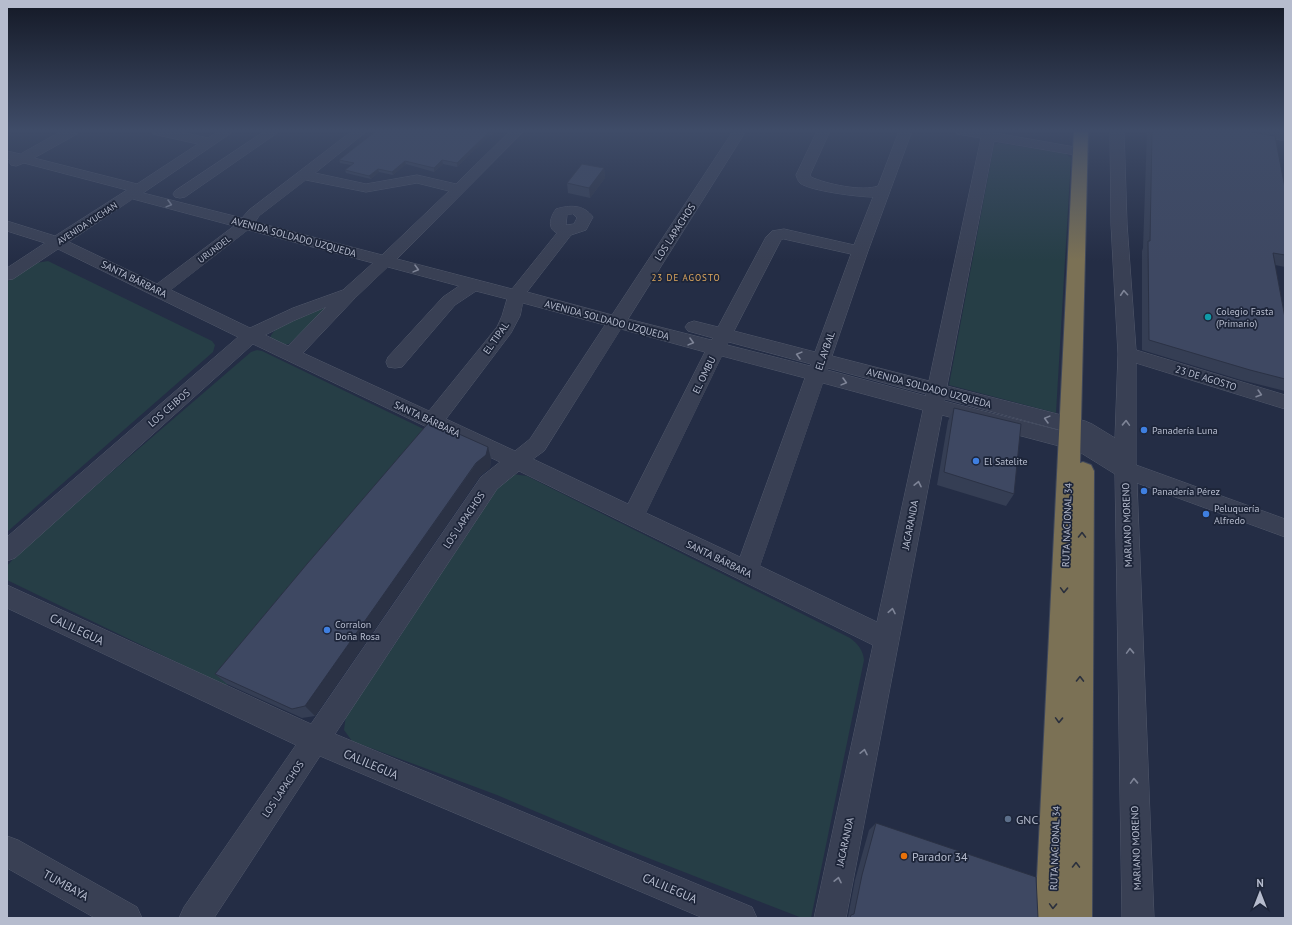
<svg xmlns="http://www.w3.org/2000/svg" width="1292" height="925" viewBox="0 0 1292 925" font-family="'PT Sans',sans-serif">
  <style>
    .green { fill: #263e46 }
    .lines { fill: none; stroke-linecap: round; stroke-linejoin: round }
    .minor-casing { stroke: #51586b; stroke-width: 1 }
    .highway-casing { stroke: #40485b; stroke-width: 2 }
    .minor { fill: #394054; fill-rule: evenodd }
    .highway { fill: #7b7155; fill-rule: evenodd }
    .wall { fill: #353e54 }
    .shaded-wall { fill: #2b3245 }
    .building { fill: #3e4862; stroke: #2b3245 }
    .oneway { stroke: #7e8497 }
    .oneway2 { stroke: #2b303d }
    .culture-dot { fill: #0f9aa8; stroke: #1d2539; stroke-width: 1.5 }
    .shop-dot { fill: #3f7fe0; stroke: #1d2539; stroke-width: 1.5 }
    .service-dot { fill: #5c6f8a; stroke: #1d2539; stroke-width: 1.5 }
    .food-dot { fill: #e8710a; stroke: #1d2539; stroke-width: 1.5 }
    .labels { text-anchor: middle; dominant-baseline: central; stroke-width: 3.5; stroke-linejoin: round; paint-order: stroke }
    .far-street-label { font-size: 9px; fill: #b6bcce; stroke: #1d2539 }
    .far-neighbourhood-label { font-size: 9px; letter-spacing: 1px; fill: #e0a95e; stroke: #1d2539 }
    .street-label { font-size: 10px; fill: #b6bcce; stroke: #1d2539 }
    .poi-label { font-size: 10px; fill: #b6bcce; stroke: #1d2539; text-anchor: start }
    .near-street-label { font-size: 12px; fill: #b6bcce; stroke: #1d2539 }
    .near-poi-label { font-size: 12px; fill: #b6bcce; stroke: #1d2539; text-anchor: start }
  </style>
  <rect width="100%" height="100%" fill="#242d45"/>
  <path class="green" d="M 998,143 L 1065,153 L 1071,158 L 1056,413 L 949,385 L 994,145 Z
    M 48,261 L 212,341 L 215,345 L 213,352 L 189,373 L 7,532 L 7,282 L 36,263 Z
    M 338,300 L 289,344 L 284,345 L 270,338 C 274,322 323,306 338,300 Z
    M 257,350 L 262,351 L 434,434 L 315,575 L 226,686 L 7,580 L 7,566 L 20,551 L 251,352 Z
    M 512,474 L 527,476 L 850,638 C 858,644 863,650 864,660 L 811,918 L 802,918 L 620,847 L 497,795 L 352,741 L 344,730 L 346,715 L 397,641 L 487,499 Z"/>
  <g class="lines">
    <defs>
      <path id="minor" d="M 62,131 L 78,131 L 77,134 L 34,158 L 137,184 L 198,144 L 153,134 L 152,131 L 177,131 L 208,138 L 218,131 L 234,131 L 143,193 L 242,218 L 249,210 L 352,131 L 367,131 L 315,173 L 366,184 L 417,175 L 456,184 L 510,131 L 524,131 L 397,259 L 512,289 L 557,233 C 546,228 551,216 556,209 C 570,205 583,204 593,217 L 586,230 L 571,235 L 527,292 L 612,315 L 733,131 L 746,131 L 628,319 L 711,340 L 713,338 L 688,331 L 685,327 L 688,323 L 694,321 L 718,327 L 766,237 L 772,231 L 784,229 L 854,245 L 873,197 C 859,197 810,191 800,183 C 798,181 797,178 796,175 L 817,131 L 830,131 L 810,175 L 811,177 C 826,184 863,192 878,186 L 899,131 L 912,131 L 868,251 L 832,356 L 929,381 L 981,138 L 957,134 L 956,131 L 996,131 L 995,133 L 1086,149 L 1088,152 L 1086,155 L 1081,156 L 994,141 L 947,386 L 1085,421 L 1092,424 L 1115,438 L 1118,354 L 1111,224 L 1110,131 L 1124,131 L 1127,224 L 1136,350 L 1285,395 L 1285,409 L 1136,363 L 1136,465 L 1285,519 L 1285,537 L 1137,483 L 1154,918 L 1122,918 L 1115,474 L 1078,451 L 942,415 L 846,918 L 814,918 L 873,645 L 519,471 L 497,489 L 335,734 L 752,907 L 757,918 L 703,918 L 320,756 L 214,918 L 179,918 L 184,907 L 296,745 L 7,608 L 7,585 L 311,724 L 481,477 L 500,462 L 253,344 L 15,558 L 7,561 L 7,537 L 238,337 L 58,249 L 13,279 L 7,280 L 7,268 L 45,243 L 7,231 L 7,221 L 55,236 L 127,190 L 24,163 L 16,166 L 11,165 L 9,162 L 10,160 L 7,159 L 7,151 L 20,154 ZM 306,180 L 366,192 L 417,183 L 449,191 L 382,255 L 255,222 L 259,216 ZM 133,199 L 234,226 L 157,284 L 69,242 ZM 573,214 L 577,218 L 574,224 L 566,225 L 567,215 ZM 248,230 L 373,263 L 343,290 L 293,308 L 250,328 L 171,290 ZM 784,239 L 851,254 L 815,352 L 734,331 L 781,240 ZM 388,267 L 459,286 L 443,297 L 388,357 L 386,362 L 388,367 L 395,368 L 402,367 L 455,305 L 476,291 L 507,299 L 502,316 L 497,327 L 429,411 L 303,353 L 355,298 ZM 523,303 L 605,325 L 530,439 L 515,451 L 446,419 L 511,333 L 520,316 ZM 326,307 L 288,346 L 265,335 L 293,321 ZM 621,329 L 705,352 L 628,504 L 533,459 L 544,451 ZM 729,342 L 811,364 L 810,366 L 727,345 ZM 722,356 L 805,378 L 740,557 L 646,513 ZM 828,368 L 926,394 L 926,396 L 827,370 ZM 823,383 L 923,410 L 877,622 L 760,566 ZM 945,399 L 1079,435 L 1081,436 L 944,401 Z
        M 265,131 L 280,131 L 185,197 L 180,198 L 175,197 L 173,194 L 175,191 Z
        M 1251,131 L 1277,131 L 1285,133 L 1285,141 L 1252,134 Z
        M 7,836 L 18,840 L 137,907 L 142,918 L 95,918 L 7,868 Z"/>
      <path id="highway" d="M 1074,131 L 1088,131 L 1080,463 L 1083,462 L 1091,465 L 1094,471 L 1092,918 L 1035,918 Z"/>
    </defs>
    <use href="#minor" class="minor-casing"/>
    <use href="#highway" class="highway-casing"/>
    <use href="#minor" class="minor"/>
    <use href="#highway" class="highway"/>
  </g>
  <path class="wall" d="M 376,131 L 496,131 L 492,135 L 490,135 L 457,167 L 443,164 L 434,172 L 406,164 L 393,175 L 379,172 L 371,179 L 346,173 L 345,170 L 351,165 L 340,163 L 339,160 Z
    M 1147,131 L 1246,131 L 1285,188 L 1285,267 L 1275,265 L 1285,318 L 1285,391 L 1241,380 L 1142,350 L 1142,251 L 1143,248 Z
    M 604,168 L 605,178 L 590,198 L 568,193 L 567,183 Z
    M 954,408 L 1014,494 L 1006,506 L 937,485 L 948,421 Z
    M 488,447 L 491,459 L 490,468 L 480,476 L 315,716 L 302,718 L 227,684 L 215,674 Z
    M 876,823 L 1038,918 L 846,918 L 848,917 L 855,880 L 869,830 Z"/>
  <path class="shaded-wall" d="M 490,131 L 490,135 L 457,167 L 457,163 Z
    M 492,131 L 496,131 L 492,135 Z
    M 442,160 L 443,164 L 434,172 L 434,168 Z
    M 405,161 L 406,164 L 393,175 L 392,172 Z
    M 604,168 L 605,178 L 590,198 L 589,188 Z
    M 378,169 L 379,172 L 371,179 L 369,176 Z
    M 488,447 L 491,459 L 490,468 L 480,476 L 315,716 L 305,706 Z"/>
  <path class="building" d="M 376,131 L 492,131 L 490,131 L 457,163 L 442,160 L 434,168 L 405,161 L 392,172 L 378,169 L 369,176 L 345,170 L 354,163 L 339,160 Z
    M 1152,131 L 1246,131 L 1275,136 L 1285,188 L 1285,255 L 1273,253 L 1285,318 L 1285,379 L 1250,370 L 1149,340 L 1148,241 L 1150,241 Z
    M 582,164 L 604,168 L 589,188 L 567,183 Z
    M 954,408 L 1021,424 L 1014,494 L 944,472 Z
    M 430,421 L 488,447 L 486,455 L 476,463 L 305,706 L 292,709 L 215,674 L 307,564 Z
    M 876,823 L 1036,877 L 1038,918 L 850,918 L 851,915 L 854,914 L 862,875 Z"/>
  <defs><path id="oneway-chevron" d="M-2-3.5L2.5 0L-2 3.5" fill="none" stroke-width="1.6" stroke-linecap="round" stroke-linejoin="round"/></defs>
  <g class="oneway">
    <use href="#oneway-chevron" transform="translate(169 204) rotate(15)"/>
    <use href="#oneway-chevron" transform="translate(416 269) rotate(15)"/>
    <use href="#oneway-chevron" transform="translate(1124 293) rotate(-94)"/>
    <use href="#oneway-chevron" transform="translate(691 342) rotate(15)"/>
    <use href="#oneway-chevron" transform="translate(799 355) rotate(-165)"/>
    <use href="#oneway-chevron" transform="translate(844 382) rotate(15)"/>
    <use href="#oneway-chevron" transform="translate(1259 394) rotate(17)"/>
    <use href="#oneway-chevron" transform="translate(1047 419) rotate(-165)"/>
    <use href="#oneway-chevron" transform="translate(1126 423) rotate(-88)"/>
    <use href="#oneway-chevron" transform="translate(918 484) rotate(-78)"/>
    <use href="#oneway-chevron" transform="translate(892 611) rotate(-79)"/>
    <use href="#oneway-chevron" transform="translate(1130 651) rotate(-92)"/>
    <use href="#oneway-chevron" transform="translate(864 752) rotate(-78)"/>
    <use href="#oneway-chevron" transform="translate(1134 781) rotate(-92)"/>
    <use href="#oneway-chevron" transform="translate(838 880) rotate(-78)"/>
  </g>
  <g class="oneway2">
    <use href="#oneway-chevron" transform="translate(1082 535) rotate(-89)"/>
    <use href="#oneway-chevron" transform="translate(1064 590) rotate(92)"/>
    <use href="#oneway-chevron" transform="translate(1080 679) rotate(-89)"/>
    <use href="#oneway-chevron" transform="translate(1059 720) rotate(92)"/>
    <use href="#oneway-chevron" transform="translate(1076 865) rotate(-89)"/>
    <use href="#oneway-chevron" transform="translate(1053 906) rotate(92)"/>
  </g>
  <linearGradient id="sky" x2="0" y2="1"><stop stop-color="#141926"/><stop offset="0.5" stop-color="#3f4c68"/><stop offset="1" stop-color="#3f4c68" stop-opacity="0"/></linearGradient>
  <rect width="1292" height="261" fill="url(#sky)"/>
  <circle class="culture-dot" cx="1208" cy="317" r="4"/>
  <g class="shop-dot">
    <circle cx="1144" cy="430" r="4"/>
    <circle cx="976" cy="461" r="4"/>
    <circle cx="1144" cy="491" r="4"/>
    <circle cx="1206" cy="514" r="4"/>
    <circle cx="327" cy="630" r="4"/>
  </g>
  <circle class="service-dot" cx="1008" cy="819" r="4"/>
  <circle class="food-dot" cx="904" cy="856" r="4"/>
  <g class="labels">
    <g class="far-street-label">
      <text transform="translate(87 223) rotate(-33)">AVENIDA YUCHAN</text>
      <text transform="translate(214 249) rotate(-37)">URUNDEL</text>
    </g>
    <g class="far-neighbourhood-label">
      <text x="686" y="277">23 DE AGOSTO</text>
    </g>
    <g class="street-label">
      <text transform="translate(675 232) rotate(-57)">LOS LAPACHOS</text>
      <text transform="translate(294 237) rotate(15)">AVENIDA SOLDADO UZQUEDA</text>
      <text transform="translate(134 279) rotate(26)">SANTA BÁRBARA</text>
      <text transform="translate(607 320) rotate(15)">AVENIDA SOLDADO UZQUEDA</text>
      <text transform="translate(496 338) rotate(-55)">EL TIPAL</text>
      <text transform="translate(825 351) rotate(-71)">EL AYBAL</text>
      <text transform="translate(704 375) rotate(-64)">EL OMBU</text>
      <text transform="translate(1206 378) rotate(17)">23 DE AGOSTO</text>
      <text transform="translate(929 388) rotate(15)">AVENIDA SOLDADO UZQUEDA</text>
      <text transform="translate(169 408) rotate(-41)">LOS CEIBOS</text>
      <text transform="translate(427 419) rotate(25)">SANTA BÁRBARA</text>
      <text transform="translate(464 520) rotate(-56)">LOS LAPACHOS</text>
      <text transform="translate(910 525) rotate(-79)">JACARANDA</text>
      <text transform="translate(1067 525) rotate(-88)">RUTA NACIONAL 34</text>
      <text transform="translate(1127 525) rotate(-92)">MARIANO MORENO</text>
      <text transform="translate(719 559) rotate(26)">SANTA BÁRBARA</text>
      <text transform="translate(283 789) rotate(-56)">LOS LAPACHOS</text>
      <text transform="translate(845 842) rotate(-78)">JACARANDA</text>
      <text transform="translate(1055 848) rotate(-88)">RUTA NACIONAL 34</text>
      <text transform="translate(1136 848) rotate(-92)">MARIANO MORENO</text>
    </g>
    <g class="poi-label">
      <text x="1216" y="311">Colegio Fasta<tspan x="1216" dy="12">(Primario)</tspan></text>
      <text x="1152" y="430">Panadería Luna</text>
      <text x="984" y="461">El Satelite</text>
      <text x="1152" y="491">Panadería Pérez</text>
      <text x="1214" y="508">Peluquería<tspan x="1214" dy="12">Alfredo</tspan></text>
      <text x="335" y="624">Corralon<tspan x="335" dy="12">Doña Rosa</tspan></text>
    </g>
    <g class="near-street-label">
      <text transform="translate(77 629) rotate(25)">CALILEGUA</text>
      <text transform="translate(371 764) rotate(23)">CALILEGUA</text>
      <text transform="translate(66 885) rotate(29)">TUMBAYA</text>
      <text transform="translate(670 888) rotate(23)">CALILEGUA</text>
    </g>
    <g class="near-poi-label">
      <text x="1016" y="819">GNC</text>
      <text x="912" y="856">Parador 34</text>
    </g>
  </g>
  <rect width="1292" height="925" fill="none" stroke="#b6bcce" stroke-width="16"/>
  <g transform="translate(1260 893)" stroke="#1d2539" stroke-width="3" paint-order="stroke">
  <path d="M0-3L7 15L0 10L-7 15Z" fill="#b6bcce"/>
  <text y="-6" font-size="11" font-weight="bold" text-anchor="middle" fill="#b6bcce">N</text>
  </g>
</svg>
